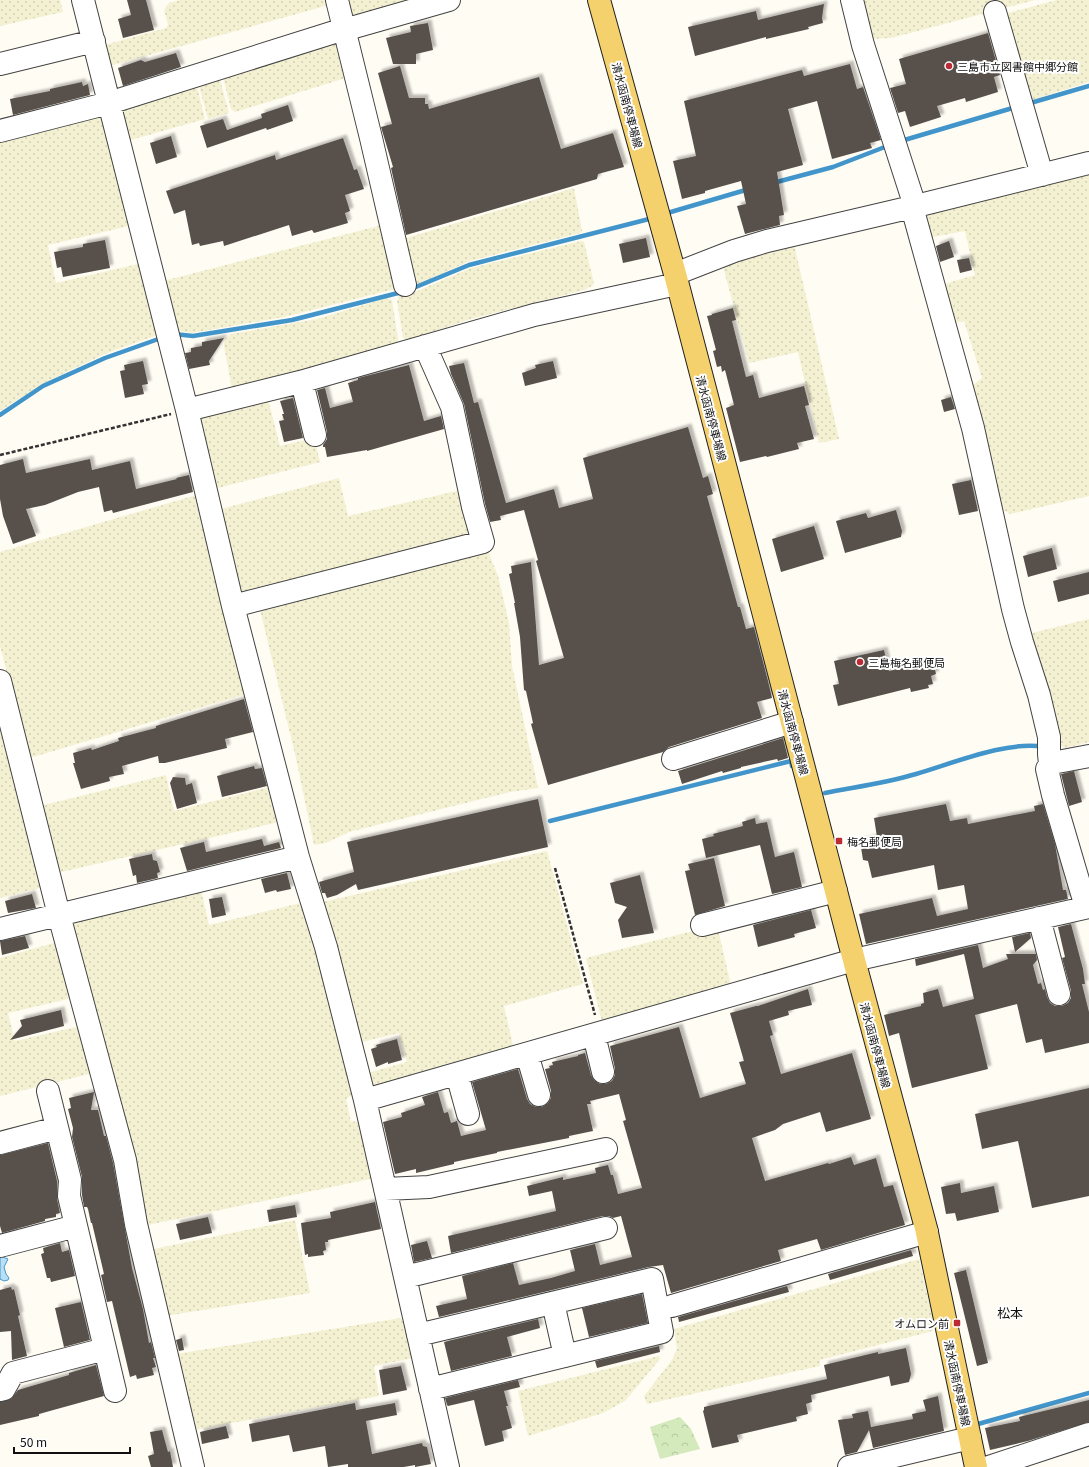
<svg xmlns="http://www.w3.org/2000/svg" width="1089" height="1467" viewBox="0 0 1089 1467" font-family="Georgia,'Noto Sans JP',serif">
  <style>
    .farmland { fill: url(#farmland-dots) }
    .park { fill: url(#park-crowns) }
    .water { fill: #b9dff5; stroke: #4295ca }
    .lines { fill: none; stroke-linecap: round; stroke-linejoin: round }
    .stream { stroke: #4295ca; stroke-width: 4.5 }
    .building { fill: #58514c; filter: url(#shadow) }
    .minor-casing { stroke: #434343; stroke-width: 24 }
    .major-casing { stroke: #212121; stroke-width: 24 }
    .path { stroke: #323232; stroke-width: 2.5; stroke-dasharray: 4 2; stroke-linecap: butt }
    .minor { stroke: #fff; stroke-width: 22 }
    .major { stroke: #f4d16d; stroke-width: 22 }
    .poi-dot { fill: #bc2b34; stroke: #fff; stroke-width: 1.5 }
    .labels { text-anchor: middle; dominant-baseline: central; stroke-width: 4; stroke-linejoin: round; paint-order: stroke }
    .poi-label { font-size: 11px; fill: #101010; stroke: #fff; text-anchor: start }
    .street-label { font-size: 11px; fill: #101010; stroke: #fff }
    .quarter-label { font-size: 13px; fill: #101010; stroke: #fff }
  </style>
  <defs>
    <pattern id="farmland-dots" width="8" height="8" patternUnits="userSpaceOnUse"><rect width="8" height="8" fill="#f4f1d3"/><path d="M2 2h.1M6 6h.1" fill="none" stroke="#d0ceb4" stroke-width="1.8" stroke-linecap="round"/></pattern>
    <pattern id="park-crowns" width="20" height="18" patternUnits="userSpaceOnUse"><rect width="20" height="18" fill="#d4e9bc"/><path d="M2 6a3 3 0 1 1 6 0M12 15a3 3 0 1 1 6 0" fill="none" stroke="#b5c7a1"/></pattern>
    <filter id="shadow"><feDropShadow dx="3.5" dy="-3.5" stdDeviation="1" flood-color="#0004"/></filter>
  </defs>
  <rect width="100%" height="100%" fill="#fffcf3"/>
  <path class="farmland" d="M 0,0 L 60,0 L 63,12 L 0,26 Z
    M 180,0 L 328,0 L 329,5 L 106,67 L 101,46 L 166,28 L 168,25 L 164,10 L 169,3 Z
    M 348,0 L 431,0 L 350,25 L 344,1 Z
    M 861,0 L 1035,0 L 891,38 L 871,39 Z
    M 1057,0 L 1089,0 L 1089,82 L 1029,101 L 1004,14 Z
    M 334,35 L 349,77 L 235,112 L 231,109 L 223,77 Z
    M 218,72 L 229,113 L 208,119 L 197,79 Z
    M 195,79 L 205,119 L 127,141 L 117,105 Z
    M 103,110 L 133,225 L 48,245 L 56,283 L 142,263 L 158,335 L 107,353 L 46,382 L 0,411 L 0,135 Z
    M 1089,173 L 1089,496 L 1010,514 L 1003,510 L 973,385 L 982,378 L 964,321 L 950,324 L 941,285 L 975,275 L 965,231 L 928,238 L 921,214 Z
    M 574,188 L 582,231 L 580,233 L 470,261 L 416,285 L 411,283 L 402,241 L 406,238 Z
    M 382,225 L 395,289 L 284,317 L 192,333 L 174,330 L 163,281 Z
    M 581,241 L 584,242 L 594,283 L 592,286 L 584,290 L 471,319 L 408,340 L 403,338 L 397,301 L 399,296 L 410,294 L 471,268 Z
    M 794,244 L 839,439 L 819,443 L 798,352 L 749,363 L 722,263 Z
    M 387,298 L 392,300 L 398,339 L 397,343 L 338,362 L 232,389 L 224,346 L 225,339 L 231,334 L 317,319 Z
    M 268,399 L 280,446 L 314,438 L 320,462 L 210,490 L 192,418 Z
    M 339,478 L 348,516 L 461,490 L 470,526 L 468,536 L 246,597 L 237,593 L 217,510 Z
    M 193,496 L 198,497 L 246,694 L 33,757 L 29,756 L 0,646 L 0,552 Z
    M 487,549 L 498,576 L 509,623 L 512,666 L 538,788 L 510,792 L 349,832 L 326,843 L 314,845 L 296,758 L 259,606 Z
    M 1089,619 L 1089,742 L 1066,748 L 1056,744 L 1028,634 Z
    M 0,713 L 44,887 L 0,898 Z
    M 166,775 L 174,811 L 270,787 L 279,822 L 57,873 L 40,806 Z
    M 547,851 L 583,984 L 504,1006 L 514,1050 L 370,1088 L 367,1073 L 407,1062 L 399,1033 L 358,1043 L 318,903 Z
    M 200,886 L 209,925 L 305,902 L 354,1094 L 346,1099 L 351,1122 L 359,1121 L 372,1177 L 370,1179 L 143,1226 L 68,919 Z
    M 717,925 L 732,990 L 603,1026 L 586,958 Z
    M 54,943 L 58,945 L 72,998 L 8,1013 L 15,1041 L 80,1026 L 93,1073 L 0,1096 L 0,958 Z
    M 295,1220 L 310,1293 L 165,1316 L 149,1250 Z
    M 919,1259 L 934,1324 L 933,1331 L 820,1360 L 820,1366 L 647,1404 L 644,1396 L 672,1360 L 677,1349 L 674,1329 Z
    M 401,1318 L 406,1328 L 414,1358 L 374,1366 L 379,1396 L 193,1430 L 176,1354 Z
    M 659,1356 L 660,1359 L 625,1401 L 603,1413 L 528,1436 L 518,1391 Z"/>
  <path class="park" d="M 680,1417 L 691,1429 L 700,1449 L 660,1459 L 650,1427 Z"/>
  <path class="water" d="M 0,1256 L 8,1259 L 4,1267 L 6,1274 L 9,1278 L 8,1280 L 4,1281 L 0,1279 Z"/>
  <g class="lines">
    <path class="stream" d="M 1027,104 L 1089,86
      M 901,141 L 1016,107
      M 773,183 L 833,167 L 890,145
      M 664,214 L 749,189
      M 411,289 L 469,265 L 653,218
      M 174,334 L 193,336 L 292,320 L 402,292
      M 0,415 L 43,386 L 105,358 L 164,337
      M 825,793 C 855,787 886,783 916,774 C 951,764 1008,740 1044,747
      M 550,821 L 791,761 L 792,766
      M 978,1424 L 1089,1393"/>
  </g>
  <path class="building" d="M 127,0 L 146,0 L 154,30 L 123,38 L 118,19 L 131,15 Z
    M 824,4 L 822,18 L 823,23 L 808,27 L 809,29 L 766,39 L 766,37 L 695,56 L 688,27 L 756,11 L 758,20 Z
    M 428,23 L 433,50 L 416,54 L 416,64 L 393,64 L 386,38 L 411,32 L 410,26 Z
    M 988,33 L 1000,75 L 994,77 L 998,92 L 966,102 L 965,98 L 937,106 L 941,117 L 910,127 L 905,111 L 898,113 L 890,88 L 906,84 L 899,59 Z
    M 176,53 L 181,67 L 123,86 L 118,68 L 141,60 L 145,62 Z
    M 850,64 L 857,89 L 863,87 L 881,140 L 870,143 L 872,148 L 832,159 L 817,101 L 788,109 L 803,165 L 777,172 L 784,215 L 779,216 L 780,225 L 745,234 L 737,206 L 746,204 L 741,181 L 705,191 L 705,193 L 682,199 L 673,161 L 696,156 L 684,101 L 802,70 L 804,76 Z
    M 400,66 L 409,98 L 425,98 L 425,104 L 428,104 L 429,109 L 539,77 L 561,149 L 613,133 L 624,167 L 598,174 L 597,179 L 406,235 L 391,168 L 393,167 L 381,127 L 392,124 L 378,73 Z
    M 82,82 L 83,86 L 88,84 L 90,95 L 13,115 L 10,99 L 50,91 L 50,89 Z
    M 288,105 L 293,121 L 267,130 L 266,128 L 207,148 L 200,126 L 223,119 L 227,130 L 262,118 L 261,114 Z
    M 171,136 L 177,157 L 156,164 L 150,143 Z
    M 343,138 L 354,170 L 357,169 L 364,189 L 345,195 L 350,211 L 345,213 L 348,223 L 314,233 L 312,230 L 292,236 L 289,225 L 224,246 L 223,241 L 200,246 L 199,243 L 192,245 L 185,210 L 174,214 L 166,191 L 275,155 L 276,160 Z
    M 646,238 L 650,257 L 623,263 L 619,244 Z
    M 105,240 L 110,268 L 63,277 L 61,267 L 57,268 L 54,252 L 83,247 L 83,244 Z
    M 949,241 L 954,257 L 940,262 L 936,246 Z
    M 969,258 L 972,270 L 960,273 L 957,260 Z
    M 733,308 L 736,320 L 732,321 L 746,377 L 753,375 L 759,398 L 804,386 L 809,405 L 805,406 L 814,439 L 797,443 L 799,449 L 767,457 L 766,456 L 740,462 L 726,408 L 734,405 L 725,370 L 722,372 L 721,366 L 717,367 L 713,351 L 716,350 L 707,316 L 712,315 L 712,314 Z
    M 224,338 L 209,361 L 210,365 L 189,369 L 185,353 L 191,352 L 191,348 L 202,346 L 202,342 Z
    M 143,361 L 148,384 L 142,385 L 144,394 L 125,398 L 120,371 L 125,370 L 124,365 Z
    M 553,361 L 557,378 L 525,386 L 522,373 L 536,368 L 535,365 Z
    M 464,363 L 474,403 L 478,402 L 506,503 L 554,489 L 559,508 L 593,499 L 583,458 L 688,427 L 703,478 L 708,476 L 713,494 L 707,496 L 738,607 L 740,607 L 746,629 L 754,627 L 768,681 L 772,698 L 757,702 L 762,718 L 669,747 L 663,752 L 548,785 L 531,724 L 533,723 L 526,691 L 524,690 L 520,637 L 514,603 L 515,603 L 509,574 L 512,573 L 511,566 L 531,562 L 539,665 L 564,658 L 536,561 L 538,560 L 524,510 L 500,516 L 501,520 L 490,522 L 485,504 L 464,404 L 451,374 L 449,366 Z
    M 409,365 L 424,421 L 441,416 L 444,429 L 367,451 L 367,450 L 327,457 L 325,447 L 323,447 L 323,445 L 327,439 L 327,432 L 317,390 L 325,388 L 330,408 L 353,402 L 348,383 L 358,380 L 358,378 Z
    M 951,397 L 955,409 L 944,412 L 941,400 Z
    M 293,398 L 303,438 L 284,442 L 279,421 L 284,420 L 282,414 L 284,414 L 280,401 Z
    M 23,459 L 26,473 L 90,459 L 92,470 L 130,461 L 136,489 L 177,479 L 176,478 L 189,475 L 193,492 L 113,513 L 112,510 L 104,512 L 99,487 L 78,492 L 45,505 L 26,509 L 36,536 L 13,544 L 3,516 L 0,499 L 0,465 Z
    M 971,480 L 978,511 L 959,515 L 952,484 Z
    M 896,510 L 902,531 L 901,537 L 845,553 L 836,521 L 866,513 L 868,518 Z
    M 814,526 L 824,559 L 781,572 L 772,539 Z
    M 1052,548 L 1057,569 L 1028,577 L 1023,556 Z
    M 1089,572 L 1089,594 L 1058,602 L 1053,581 Z
    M 884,650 L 889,671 L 933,661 L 936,674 L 931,676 L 933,684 L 928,685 L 929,688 L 911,692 L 910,688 L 838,706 L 833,685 L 839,684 L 834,661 Z
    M 244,699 L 253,732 L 225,739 L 227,748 L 165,763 L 159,763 L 158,756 L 122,766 L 124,774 L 109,777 L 110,781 L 81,789 L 73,763 L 75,763 L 73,753 L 91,748 L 92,750 L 119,741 L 118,738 L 156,728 L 156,726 Z
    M 783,738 L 788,758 L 778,761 L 777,759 L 741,767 L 741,768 L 723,773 L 722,771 L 682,784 L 678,771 Z
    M 254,766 L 255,769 L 262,768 L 267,786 L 222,797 L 217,776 Z
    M 1074,771 L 1082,802 L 1069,806 L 1061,774 Z
    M 173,777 L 185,778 L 186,785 L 192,783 L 197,803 L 177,809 L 170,783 Z
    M 538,799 L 548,847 L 358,890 L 356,884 L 337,895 L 327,898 L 325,893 L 322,893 L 319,882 L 354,872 L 347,842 Z
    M 946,804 L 950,821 L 967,818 L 968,824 L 1035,811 L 1034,806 L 1043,804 L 1055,844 L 1063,890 L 1066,890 L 1068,899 L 866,944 L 859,914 L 932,898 L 937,916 L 968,909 L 964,885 L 938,890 L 934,865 L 872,878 L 868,861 L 863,860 L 860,841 L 877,837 L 874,818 Z
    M 755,818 L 756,824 L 767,822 L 775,857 L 794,852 L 802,887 L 772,894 L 760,845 L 706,858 L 702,839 L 714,836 L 713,834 L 743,826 L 742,822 Z
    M 262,839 L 264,846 L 279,842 L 281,848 L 187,871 L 180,848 L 204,842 L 206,852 Z
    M 152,854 L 153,860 L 157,861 L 160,872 L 157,873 L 158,878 L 137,883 L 136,875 L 133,876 L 129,859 Z
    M 714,858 L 725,906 L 695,915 L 685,871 L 690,870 L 688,864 Z
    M 287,873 L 291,889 L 277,892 L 276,890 L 265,893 L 261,879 Z
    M 640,875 L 654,933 L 622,938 L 618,920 L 627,907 L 615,903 L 610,883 Z
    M 32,894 L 36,908 L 8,913 L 5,901 Z
    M 222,897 L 226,915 L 212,918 L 209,899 Z
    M 811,910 L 816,928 L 794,934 L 795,937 L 758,947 L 753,925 Z
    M 1071,924 L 1083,969 L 1085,984 L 1082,984 L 1089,1012 L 1089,1043 L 1045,1053 L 1042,1039 L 1026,1043 L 1017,1004 L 975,1015 L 988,1069 L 912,1088 L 899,1033 L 889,1036 L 884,1015 L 921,1006 L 921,1004 L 924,1003 L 923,993 L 938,989 L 943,1007 L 974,999 L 964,954 L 916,966 L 915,959 L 978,945 L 983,968 L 1008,959 L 1006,954 L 1036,954 L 1037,960 L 1033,965 L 1038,984 L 1041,983 L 1043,990 L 1045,989 L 1047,997 L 1050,1003 L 1055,1006 L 1062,1006 L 1068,1003 L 1071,998 L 1071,991 L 1062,958 L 1065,957 L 1058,927 Z
    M 1030,933 L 1031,938 L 1015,952 L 1012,937 Z
    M 25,936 L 29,948 L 2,955 L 0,941 Z
    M 808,989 L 812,1005 L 788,1011 L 789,1015 L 769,1021 L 773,1035 L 770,1036 L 781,1074 L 852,1053 L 871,1119 L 826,1132 L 820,1112 L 783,1124 L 775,1130 L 752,1138 L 765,1181 L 828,1163 L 829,1164 L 851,1157 L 854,1165 L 876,1158 L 884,1187 L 893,1185 L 905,1225 L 821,1250 L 817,1239 L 778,1250 L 781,1261 L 671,1293 L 663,1265 L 649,1267 L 439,1317 L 436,1306 L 467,1299 L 462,1276 L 513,1263 L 519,1285 L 551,1278 L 575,1271 L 570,1250 L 595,1244 L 600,1265 L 632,1257 L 621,1216 L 613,1218 L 609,1216 L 603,1216 L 451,1253 L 448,1236 L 556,1211 L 552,1191 L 529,1196 L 527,1186 L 563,1177 L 563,1180 L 596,1173 L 595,1168 L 608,1165 L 611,1175 L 613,1175 L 618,1194 L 642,1188 L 623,1121 L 626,1120 L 619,1094 L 590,1101 L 591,1104 L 587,1104 L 593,1131 L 569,1136 L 569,1138 L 497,1152 L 497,1153 L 454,1162 L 454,1164 L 416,1173 L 416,1169 L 395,1174 L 383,1122 L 402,1117 L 401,1113 L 425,1105 L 422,1097 L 438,1092 L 444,1113 L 448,1112 L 451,1123 L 457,1121 L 461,1136 L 486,1130 L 472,1082 L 518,1069 L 527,1099 L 530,1104 L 536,1107 L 542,1107 L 548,1103 L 551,1098 L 551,1091 L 545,1069 L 550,1068 L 549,1066 L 553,1065 L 552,1062 L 578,1056 L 578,1055 L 585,1053 L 591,1075 L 594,1080 L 600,1084 L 606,1084 L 612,1081 L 615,1075 L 615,1069 L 610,1046 L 679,1027 L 700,1098 L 746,1084 L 739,1062 L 744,1061 L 730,1013 L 756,1006 L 758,1006 Z
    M 61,1010 L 64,1026 L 10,1040 L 22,1026 L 20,1020 Z
    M 397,1039 L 402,1060 L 388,1064 L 388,1062 L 376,1067 L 371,1049 L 377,1047 L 376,1045 Z
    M 1089,1088 L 1089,1196 L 1032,1208 L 1018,1141 L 982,1149 L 975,1114 Z
    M 94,1092 L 91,1110 L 98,1110 L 104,1136 L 106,1136 L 113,1163 L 132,1268 L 143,1309 L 149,1343 L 151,1342 L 155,1358 L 153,1358 L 156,1367 L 152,1368 L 154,1375 L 137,1379 L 136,1375 L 130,1377 L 112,1301 L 107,1302 L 101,1275 L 104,1274 L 92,1223 L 91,1223 L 88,1209 L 87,1207 L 84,1207 L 82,1195 L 82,1177 L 72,1137 L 73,1128 L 68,1109 L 71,1108 L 69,1098 Z
    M 48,1143 L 57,1181 L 57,1199 L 60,1213 L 56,1214 L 56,1217 L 45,1219 L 45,1221 L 2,1233 L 0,1226 L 0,1155 Z
    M 960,1183 L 961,1193 L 994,1186 L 999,1212 L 957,1221 L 955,1213 L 946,1214 L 941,1187 Z
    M 375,1202 L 381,1229 L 328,1240 L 328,1242 L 325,1242 L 326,1250 L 323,1251 L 324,1255 L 308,1257 L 308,1254 L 305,1255 L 301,1223 L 331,1218 L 330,1212 Z
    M 295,1205 L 297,1217 L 269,1222 L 267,1210 Z
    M 208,1217 L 212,1233 L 180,1240 L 176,1224 Z
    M 427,1241 L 432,1258 L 414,1262 L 411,1245 Z
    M 60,1243 L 62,1252 L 69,1250 L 75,1276 L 51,1282 L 50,1278 L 47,1278 L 41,1254 L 44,1253 L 43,1248 Z
    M 911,1250 L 913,1256 L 830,1280 L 828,1274 Z
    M 966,1270 L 988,1363 L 977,1366 L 954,1273 Z
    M 787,1286 L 789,1292 L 679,1322 L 678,1317 Z
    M 11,1287 L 12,1290 L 14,1289 L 20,1315 L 18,1316 L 27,1356 L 12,1360 L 11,1331 L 0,1332 L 0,1290 Z
    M 642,1294 L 648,1323 L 589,1337 L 582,1308 Z
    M 81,1302 L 90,1340 L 64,1347 L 55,1308 Z
    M 538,1319 L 540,1328 L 507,1337 L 512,1356 L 451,1371 L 444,1342 Z
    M 182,1338 L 184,1350 L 179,1351 L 176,1340 Z
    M 659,1346 L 660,1352 L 597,1368 L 595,1361 Z
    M 906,1348 L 911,1374 L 909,1382 L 891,1386 L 889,1376 L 811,1395 L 812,1402 L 806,1404 L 808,1414 L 796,1417 L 797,1421 L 737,1435 L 739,1442 L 712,1448 L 703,1411 L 704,1410 L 704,1407 L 827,1379 L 824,1365 L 878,1352 L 878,1354 Z
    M 96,1365 L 104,1396 L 39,1414 L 39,1416 L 0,1425 L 0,1402 L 11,1399 L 18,1390 L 69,1375 L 69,1373 Z
    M 401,1366 L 407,1390 L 383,1395 L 379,1370 Z
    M 518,1380 L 520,1387 L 504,1391 L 508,1406 L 506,1406 L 512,1428 L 502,1431 L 504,1441 L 485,1446 L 474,1400 L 448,1406 L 447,1405 L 445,1398 Z
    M 938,1396 L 944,1431 L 873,1448 L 869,1430 L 857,1452 L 845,1455 L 838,1420 L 853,1418 L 852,1414 L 868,1411 L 871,1427 L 913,1419 L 912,1414 L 926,1411 L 923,1400 Z
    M 1089,1400 L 1089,1422 L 1028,1441 L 990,1450 L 985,1428 L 1020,1421 L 1019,1417 Z
    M 355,1403 L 356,1410 L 395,1403 L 397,1415 L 366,1421 L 372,1454 L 422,1443 L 423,1446 L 427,1447 L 431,1464 L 415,1467 L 415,1465 L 404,1467 L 348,1467 L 348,1464 L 328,1467 L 325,1446 L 293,1452 L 289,1435 L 252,1442 L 249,1424 Z
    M 226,1426 L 229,1438 L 202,1444 L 200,1432 Z
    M 162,1430 L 168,1452 L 170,1451 L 173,1467 L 151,1467 L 148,1456 L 154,1454 L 150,1432 Z"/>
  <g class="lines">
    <defs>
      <path id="minor" d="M 83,0 L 187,410 L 233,606 L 298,857 L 326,947 L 365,1100 L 448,1467
        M 337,0 L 371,138 L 405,285
        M 852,0 L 863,45 L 915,206
        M 995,12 L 1042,175
        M 344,30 L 449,0
        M 0,64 L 94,41
        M 0,131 L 109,103 L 344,29
        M 912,207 L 973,428 L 1013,609 L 1022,642 L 1039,695 L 1049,737 L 1049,754 L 1050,764
        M 675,274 L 734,251 L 767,241 L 912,207 L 1089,163
        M 302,382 L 315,435
        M 187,410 L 300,382 L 534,315 L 677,284
        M 233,606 L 483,542 L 473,507 L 452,407 L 425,346
        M 0,681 L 59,915 L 125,1160 L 136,1224 L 193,1467
        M 673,759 L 792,722
        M 1086,907 L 1053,795 L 1047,769 L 1049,765 L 1052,763 L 1089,756
        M 1039,918 L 1059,994
        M 702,925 L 836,891
        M 0,929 L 298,857
        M 594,1035 L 603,1072
        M 527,1054 L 539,1095
        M 457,1074 L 468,1114
        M 48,1091 L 70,1180 L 69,1196 L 115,1391
        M 365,1100 L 854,960 L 1089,907
        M 0,1143 L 57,1128
        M 385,1189 L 429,1187 L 606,1149
        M 0,1246 L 76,1226
        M 405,1277 L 606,1228
        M 553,1303 L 565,1356
        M 672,1306 L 927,1232
        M 418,1335 L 652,1279 L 662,1332 L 430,1389
        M 0,1390 L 4,1389 L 13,1373 L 105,1349
        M 849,1467 L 970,1438
        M 989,1467 L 1089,1434"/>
      <path id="major" d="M 599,0 L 675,274 L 854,960 L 926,1228 L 976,1467"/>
    </defs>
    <use href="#minor" class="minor-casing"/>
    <use href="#major" class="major-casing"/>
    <path class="path" d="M 0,455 L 171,414
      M 555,868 L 595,1015"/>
    <use href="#minor" class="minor"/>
    <use href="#major" class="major"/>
  </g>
  <g class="poi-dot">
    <circle cx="949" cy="66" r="4"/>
    <circle cx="860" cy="662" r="4"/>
    <rect x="835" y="837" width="8" height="8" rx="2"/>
    <rect x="953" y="1319" width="8" height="8" rx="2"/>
  </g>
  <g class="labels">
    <g class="poi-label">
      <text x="957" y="66">三島市立図書館中郷分館</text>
      <text x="868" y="662">三島梅名郵便局</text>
      <text x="847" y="841">梅名郵便局</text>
      <text x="949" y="1323" text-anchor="end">オムロン前</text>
    </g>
    <g class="street-label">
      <text transform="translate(628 105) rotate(75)">清水函南停車場線</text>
      <text transform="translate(712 418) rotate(75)">清水函南停車場線</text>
      <text transform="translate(794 732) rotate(75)">清水函南停車場線</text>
      <text transform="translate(876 1045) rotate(75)">清水函南停車場線</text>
      <text transform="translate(958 1383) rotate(78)">清水函南停車場線</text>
    </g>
    <g class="quarter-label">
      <text x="1010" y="1312">松本</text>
    </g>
  </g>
  <path d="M14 1447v6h116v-6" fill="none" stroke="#101010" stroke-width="2"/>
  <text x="20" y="1447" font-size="12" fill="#101010" stroke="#ffffff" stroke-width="3" paint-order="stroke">50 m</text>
</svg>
